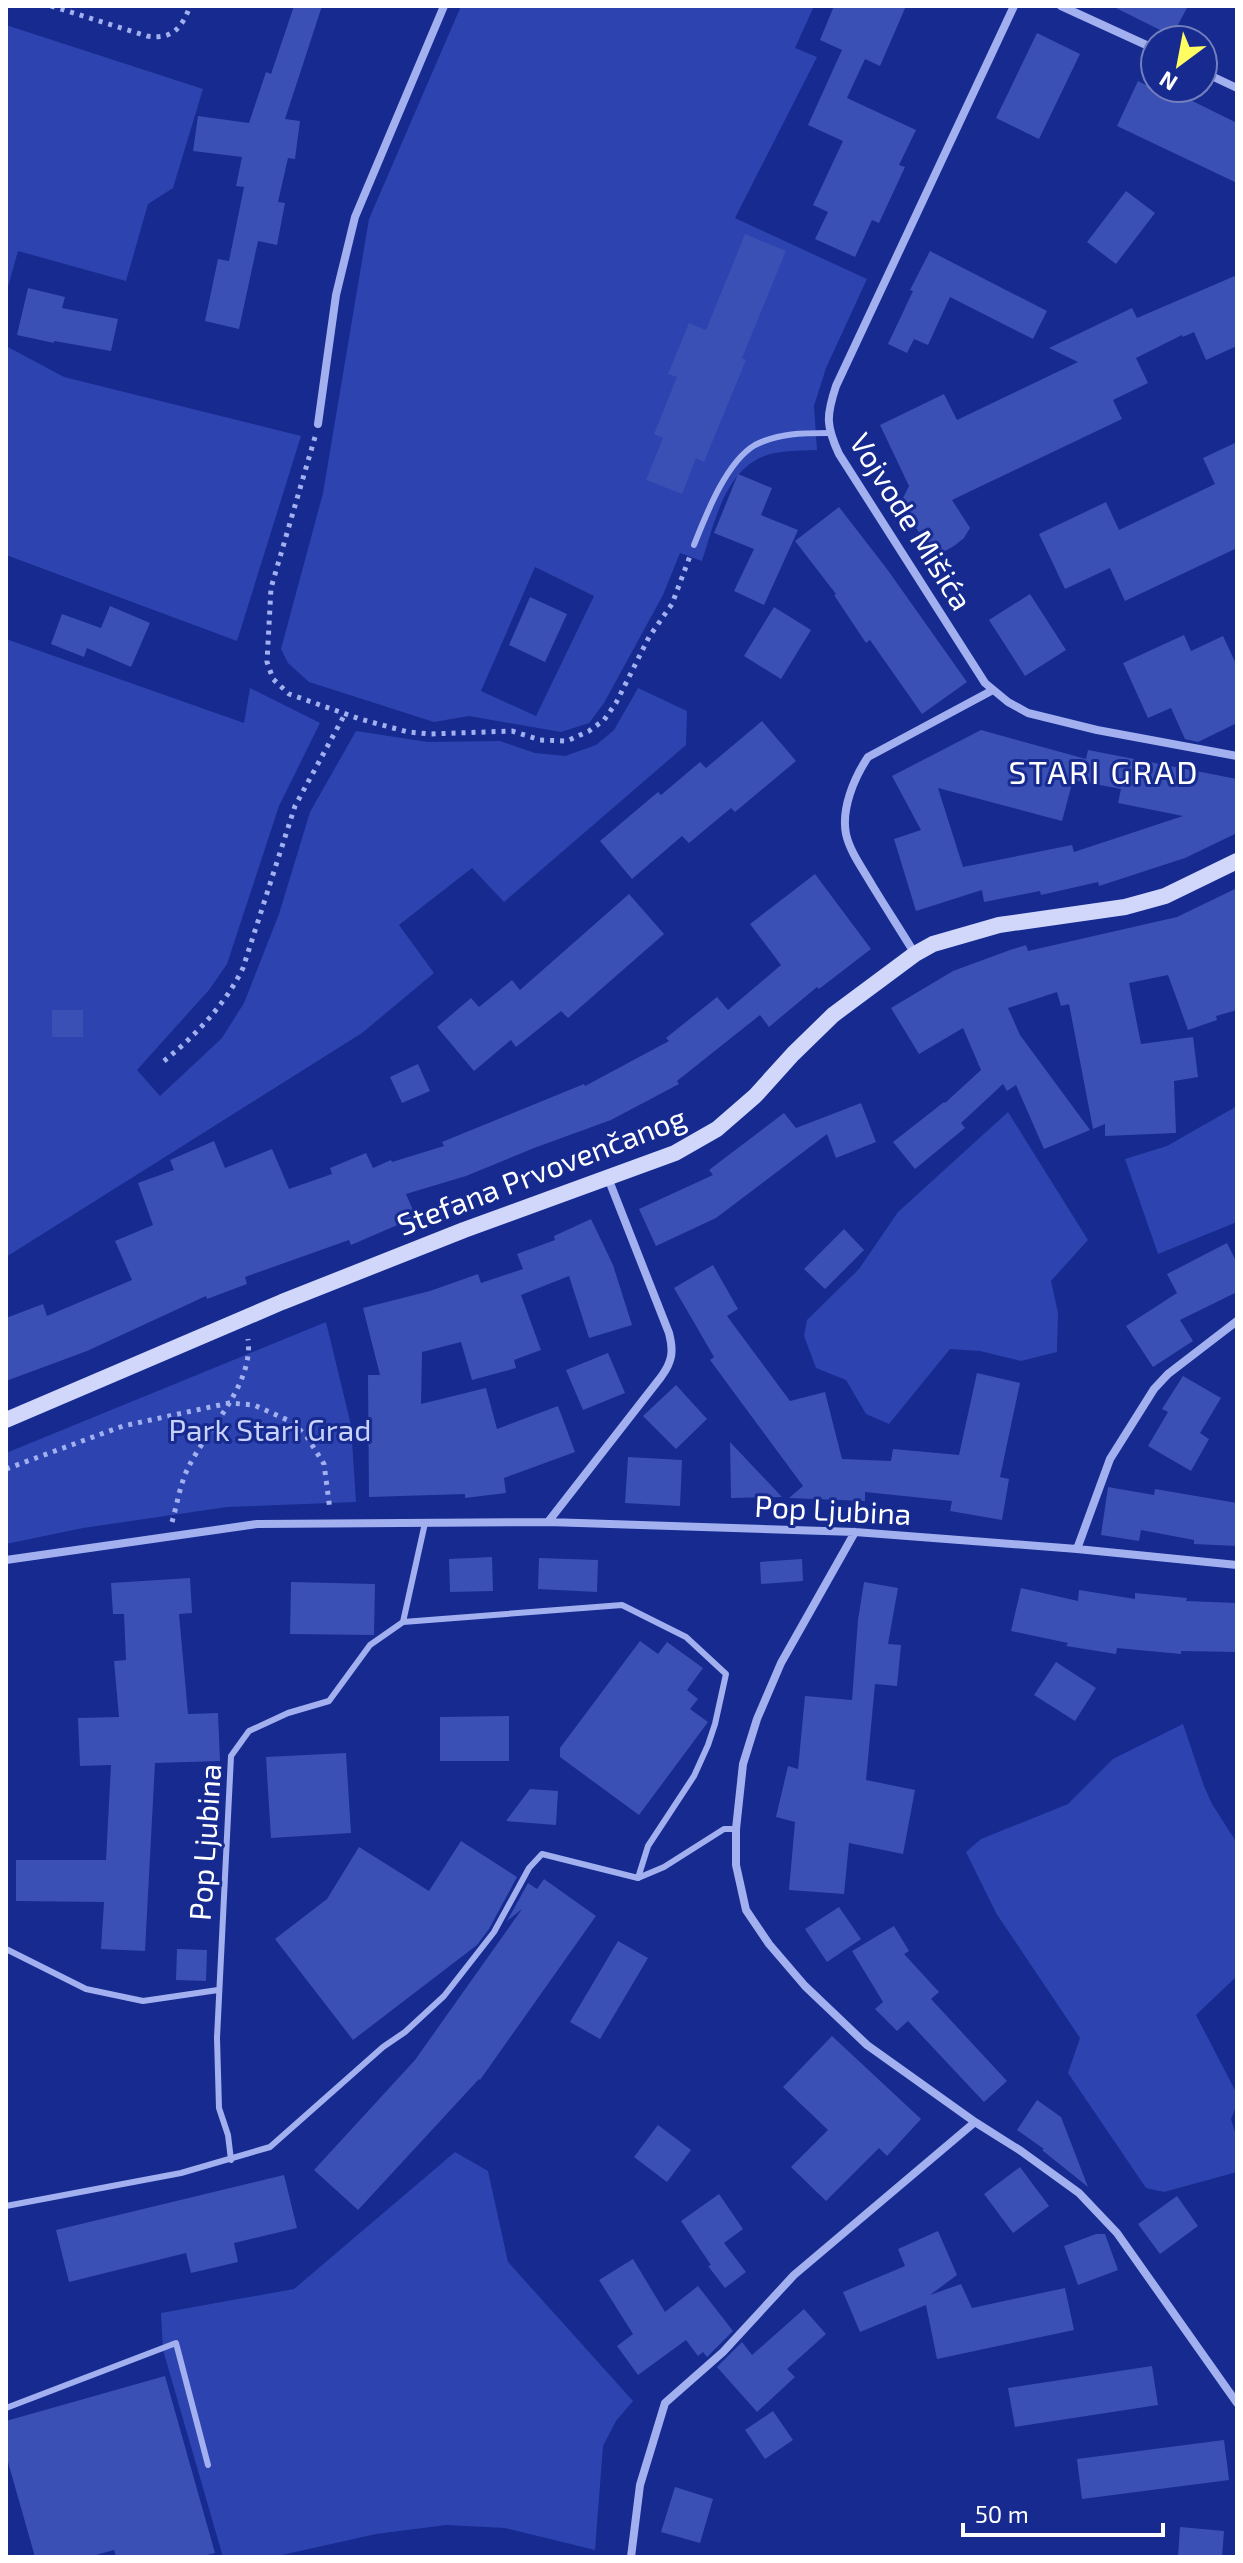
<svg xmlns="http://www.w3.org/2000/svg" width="1243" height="2563" viewBox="0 0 1243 2563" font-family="'Exo 2',sans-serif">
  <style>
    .green { fill: #2d43af; fill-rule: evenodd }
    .building { fill: #3b50b5; fill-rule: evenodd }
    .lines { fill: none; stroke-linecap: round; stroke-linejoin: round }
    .path { stroke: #a2b0f0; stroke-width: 5; stroke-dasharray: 4 6; stroke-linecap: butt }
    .lane { stroke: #a2b0f0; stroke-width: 6 }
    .street { stroke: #a2b0f0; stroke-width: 8 }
    .secondary { stroke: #d0d7fb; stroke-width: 16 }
    .labels { text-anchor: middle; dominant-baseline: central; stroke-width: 6; stroke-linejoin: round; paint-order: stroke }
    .street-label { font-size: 30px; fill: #fff; stroke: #162a8f }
    .park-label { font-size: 30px; fill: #c9d2fb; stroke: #162a8f }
    .neighbourhood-label { font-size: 32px; letter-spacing: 2px; fill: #fff; stroke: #162a8f }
  </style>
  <rect width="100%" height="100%" fill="#162a8f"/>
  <path class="green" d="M 461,6 L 814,6 L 795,48 L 817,57 L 735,218 L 867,279 L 826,368 L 814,406 L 817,450 C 800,451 777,450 762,457 C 724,473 714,525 702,561 L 680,553 L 663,595 L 604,703 L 589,723 L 561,732 L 469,716 L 434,722 L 309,682 L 288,663 L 281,649 L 323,493 L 369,219 ZM 535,567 L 594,596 L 536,716 L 481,691 Z
    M 6,25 L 203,89 L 173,188 L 148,204 L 126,281 L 18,251 L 6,294 Z
    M 6,346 L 64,377 L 301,436 L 237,641 L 6,555 Z
    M 6,639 L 244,723 L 250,688 L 320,723 L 279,806 L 227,964 L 209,990 L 137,1070 L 160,1096 L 222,1038 L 244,1003 L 279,914 L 310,812 L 356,731 L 428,742 L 500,741 L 535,753 L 565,756 L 596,745 L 614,730 L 638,688 L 687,711 L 686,745 L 504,902 L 472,868 L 399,925 L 434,973 L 362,1033 L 6,1257 Z
    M 1237,1106 L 1237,1222 L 1158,1254 L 1125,1159 L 1167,1146 Z
    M 1008,1112 L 1088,1240 L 1051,1281 L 1058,1313 L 1057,1352 L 1021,1361 L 980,1351 L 950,1349 L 889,1424 L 866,1414 L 846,1380 L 816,1368 L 804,1336 L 807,1320 L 859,1269 L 898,1212 Z
    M 326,1322 L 351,1425 L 356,1502 L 227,1507 L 83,1528 L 6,1544 L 6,1453 Z
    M 1183,1724 L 1204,1786 L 1212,1804 L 1237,1843 L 1237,1976 L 1196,2015 L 1237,2094 L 1237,2104 L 1231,2119 L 1237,2139 L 1237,2172 L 1164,2192 L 1146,2188 L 1068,2073 L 1080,2038 L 996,1913 L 966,1852 L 981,1839 L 1068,1804 L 1113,1759 Z
    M 455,2152 L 488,2171 L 508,2262 L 633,2401 L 616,2421 L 603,2446 L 595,2550 L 505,2528 L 446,2525 L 376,2534 L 273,2557 L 223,2557 L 163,2350 L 161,2313 L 294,2289 Z"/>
  <path class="building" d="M 294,6 L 322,6 L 285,119 L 300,121 L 295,159 L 288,158 L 278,202 L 285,203 L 277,245 L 258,241 L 239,329 L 205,321 L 218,259 L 229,261 L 244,187 L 236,186 L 242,157 L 193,151 L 198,116 L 249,123 L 266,72 L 271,74 Z
    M 834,6 L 906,6 L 880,66 L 865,59 L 847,98 L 916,130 L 899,165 L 905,167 L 879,223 L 872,220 L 855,257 L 815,239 L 828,212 L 813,205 L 843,141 L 808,125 L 842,50 L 820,40 Z
    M 1112,6 L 1188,6 L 1172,36 Z
    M 1037,33 L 1080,54 L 1039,139 L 996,118 Z
    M 1138,81 L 1152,88 L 1166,88 L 1237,123 L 1237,183 L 1117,126 Z
    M 1126,191 L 1155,213 L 1116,264 L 1087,242 Z
    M 745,234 L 786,251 L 742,358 L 746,360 L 704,462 L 696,458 L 682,494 L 646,480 L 663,438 L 654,434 L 677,377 L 668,374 L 689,323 L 706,330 Z
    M 930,251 L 1047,311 L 1033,339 L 950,297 L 928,345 L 914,339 L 907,353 L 888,344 L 913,291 L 910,290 Z
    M 1237,275 L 1237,346 L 1206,360 L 1194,332 L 1183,337 L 1182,335 L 1136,358 L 1148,383 L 1113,400 L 1122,419 L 952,500 L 970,528 L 964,538 L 954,546 L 943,552 L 933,553 L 900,504 L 909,486 L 880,425 L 944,394 L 957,420 L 1078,362 L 1049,348 L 1132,308 L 1137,318 Z
    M 28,288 L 65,297 L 62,308 L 118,319 L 111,351 L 54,341 L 54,343 L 17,335 Z
    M 1237,442 L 1237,548 L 1125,601 L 1110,568 L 1065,589 L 1039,534 L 1106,502 L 1119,530 L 1215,484 L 1203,458 Z
    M 738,474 L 772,488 L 761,515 L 798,530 L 764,605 L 734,591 L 754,549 L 714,533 Z
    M 839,507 L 887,569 L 967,682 L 922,714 L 870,640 L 866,643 L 834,595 L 836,594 L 795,541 Z
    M 1030,594 L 1066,650 L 1025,676 L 989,620 Z
    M 530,597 L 567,614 L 545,662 L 509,645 Z
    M 110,606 L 150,623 L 131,667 L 87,648 L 84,657 L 51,644 L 62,614 L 101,628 Z
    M 774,607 L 811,630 L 781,679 L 744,656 Z
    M 1184,635 L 1191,651 L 1223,636 L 1237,666 L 1237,723 L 1198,742 L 1185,739 L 1171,708 L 1148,718 L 1123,663 Z
    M 762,721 L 796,761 L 735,812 L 731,808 L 689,843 L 682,836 L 632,879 L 600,841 L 658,792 L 661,795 L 700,762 L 706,768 Z
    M 981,730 L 1086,759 L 1088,750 L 1237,779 L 1237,833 L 1185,858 L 1099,886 L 1098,882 L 1041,895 L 1040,891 L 984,902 L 982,890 L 916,911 L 894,839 L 921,830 L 892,776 ZM 1073,780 L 1121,789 L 1118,803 L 1183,816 L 1074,852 L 1072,845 L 963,867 L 938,788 L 1062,821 Z
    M 815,874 L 871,949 L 819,989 L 817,987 L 769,1027 L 760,1015 L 677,1081 L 679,1084 L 611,1120 L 534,1148 L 466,1176 L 406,1194 L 416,1217 L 351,1245 L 349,1240 L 245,1277 L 247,1284 L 207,1299 L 206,1296 L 87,1351 L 6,1381 L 6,1318 L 43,1304 L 47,1316 L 132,1280 L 115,1241 L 153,1225 L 138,1183 L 174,1170 L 170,1160 L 214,1141 L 225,1168 L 272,1149 L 289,1189 L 332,1174 L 330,1168 L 366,1153 L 373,1168 L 391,1160 L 392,1162 L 444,1146 L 442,1142 L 584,1084 L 585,1086 L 669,1041 L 666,1038 L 717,997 L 728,1010 L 781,965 L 750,924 Z
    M 1237,888 L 1237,1010 L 1216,1016 L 1217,1020 L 1188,1030 L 1168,975 L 1129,983 L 1141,1044 L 1193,1037 L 1198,1077 L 1174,1081 L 1176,1133 L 1105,1136 L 1105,1124 L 1093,1129 L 1069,1004 L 1061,1006 L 1057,992 L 1008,1008 L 1020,1035 L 1090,1130 L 1044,1149 L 1016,1085 L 1007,1091 L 1003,1084 L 961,1123 L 965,1128 L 915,1169 L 893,1142 L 944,1102 L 945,1103 L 981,1070 L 963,1028 L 919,1054 L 891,1008 L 953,971 L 1010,950 L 1026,945 L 1028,951 L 1177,917 Z
    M 629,894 L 664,934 L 568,1018 L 561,1011 L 516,1047 L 511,1040 L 474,1071 L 437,1027 L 471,998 L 479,1007 L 512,980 L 520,990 Z
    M 52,1010 L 83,1010 L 83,1037 L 52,1037 Z
    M 418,1064 L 430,1091 L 402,1103 L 390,1077 Z
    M 861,1103 L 876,1142 L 836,1158 L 827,1134 L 716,1218 L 656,1246 L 639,1209 L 713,1175 L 709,1170 L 784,1113 L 796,1128 Z
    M 591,1219 L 613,1265 L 632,1325 L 589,1338 L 569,1276 L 521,1295 L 541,1350 L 514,1360 L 516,1368 L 472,1380 L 461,1342 L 422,1352 L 421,1404 L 486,1388 L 497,1429 L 558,1406 L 575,1452 L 504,1478 L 506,1493 L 465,1498 L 465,1494 L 369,1497 L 368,1375 L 380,1375 L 363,1308 L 430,1291 L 478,1274 L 481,1283 L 523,1269 L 517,1254 L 555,1240 L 554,1236 Z
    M 844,1229 L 864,1250 L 825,1289 L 804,1269 Z
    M 1227,1243 L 1237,1263 L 1237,1292 L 1180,1320 L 1193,1341 L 1153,1367 L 1126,1326 L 1177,1293 L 1167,1274 Z
    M 713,1265 L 738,1309 L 727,1316 L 790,1401 L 825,1392 L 842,1459 L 891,1461 L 893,1449 L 959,1455 L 977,1373 L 1020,1383 L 1000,1477 L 1009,1479 L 1002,1520 L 950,1511 L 952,1501 L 865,1492 L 865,1501 L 789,1498 L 803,1486 L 710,1360 L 714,1357 L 674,1288 Z
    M 608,1353 L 625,1393 L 583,1410 L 566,1370 Z
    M 1183,1376 L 1221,1398 L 1200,1433 L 1209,1439 L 1191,1471 L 1148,1446 L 1168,1412 L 1162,1409 Z
    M 676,1385 L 707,1419 L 676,1449 L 643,1416 Z
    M 730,1442 L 782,1497 L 731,1498 Z
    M 628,1457 L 682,1460 L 680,1506 L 625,1503 Z
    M 1108,1487 L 1154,1495 L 1155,1489 L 1237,1503 L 1237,1546 L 1194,1544 L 1194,1540 L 1141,1530 L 1139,1541 L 1101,1535 Z
    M 492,1557 L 493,1591 L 450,1592 L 449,1559 Z
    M 539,1558 L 598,1560 L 597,1592 L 538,1589 Z
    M 802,1559 L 803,1581 L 761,1584 L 760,1562 Z
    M 190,1578 L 192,1613 L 179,1614 L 188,1714 L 218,1713 L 220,1761 L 155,1763 L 145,1951 L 101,1949 L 104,1902 L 16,1901 L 16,1860 L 106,1860 L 111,1765 L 80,1766 L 78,1718 L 119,1717 L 114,1661 L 126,1660 L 124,1614 L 113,1614 L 111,1583 Z
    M 291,1582 L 375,1584 L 374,1635 L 290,1634 Z
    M 864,1582 L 898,1588 L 888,1644 L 901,1645 L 897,1686 L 875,1684 L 866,1780 L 915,1790 L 903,1854 L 849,1843 L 844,1894 L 789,1890 L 795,1822 L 776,1817 L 788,1766 L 798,1769 L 805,1696 L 852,1700 L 858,1620 Z
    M 1021,1588 L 1078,1601 L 1079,1590 L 1135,1599 L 1135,1593 L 1187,1598 L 1186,1601 L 1237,1603 L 1237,1652 L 1181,1651 L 1181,1654 L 1117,1648 L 1116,1654 L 1066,1646 L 1068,1643 L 1011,1631 Z
    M 640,1641 L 658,1654 L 667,1642 L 703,1668 L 687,1690 L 698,1699 L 690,1709 L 708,1722 L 639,1815 L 560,1757 L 560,1748 Z
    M 1056,1662 L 1096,1688 L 1075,1721 L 1034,1695 Z
    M 509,1716 L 509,1761 L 440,1761 L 440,1717 Z
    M 346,1753 L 351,1833 L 271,1838 L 266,1757 Z
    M 530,1789 L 558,1791 L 556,1825 L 506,1821 Z
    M 461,1841 L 517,1877 L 489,1929 L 477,1945 L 353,2040 L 275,1939 L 327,1899 L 359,1847 L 429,1891 Z
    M 544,1879 L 596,1916 L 480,2080 L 479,2079 L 358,2210 L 314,2170 L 415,2060 L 522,1909 L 507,1921 L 528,1883 L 537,1889 Z
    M 839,1907 L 861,1939 L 827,1962 L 805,1929 Z
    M 894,1926 L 909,1951 L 904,1954 L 939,1992 L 931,1999 L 1007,2081 L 984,2102 L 908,2021 L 897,2031 L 875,2009 L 883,2002 L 852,1951 Z
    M 618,1941 L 648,1958 L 600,2039 L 570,2022 Z
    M 177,1949 L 207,1950 L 206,1981 L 176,1980 Z
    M 832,2036 L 921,2119 L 887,2156 L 879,2148 L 826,2201 L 791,2167 L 828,2130 L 783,2087 Z
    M 1037,2100 L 1061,2117 L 1088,2187 L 1042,2150 L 1044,2149 L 1017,2130 Z
    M 658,2125 L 691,2150 L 667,2182 L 634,2157 Z
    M 1020,2167 L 1049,2206 L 1013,2233 L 984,2194 Z
    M 284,2175 L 297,2228 L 234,2243 L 238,2262 L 191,2273 L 186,2253 L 69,2282 L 56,2230 Z
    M 719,2194 L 743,2229 L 724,2243 L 746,2272 L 725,2288 L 708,2266 L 711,2265 L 681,2221 Z
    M 1177,2196 L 1198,2226 L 1160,2254 L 1138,2224 Z
    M 938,2231 L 957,2275 L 930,2295 L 961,2284 L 972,2308 L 1065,2288 L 1074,2330 L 937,2359 L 926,2305 L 860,2332 L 843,2292 L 905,2266 L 898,2249 Z
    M 1096,2234 L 1105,2234 L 1118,2270 L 1078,2285 L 1064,2246 Z
    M 633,2259 L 665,2312 L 698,2286 L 733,2331 L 707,2357 L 703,2352 L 698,2356 L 686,2340 L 638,2375 L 617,2346 L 633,2334 L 599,2280 Z
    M 804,2309 L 826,2334 L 787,2369 L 795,2377 L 757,2412 L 717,2367 L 742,2342 L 752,2355 Z
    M 1152,2366 L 1158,2405 L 1015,2427 L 1008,2388 Z
    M 165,2376 L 215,2553 L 199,2557 L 116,2557 L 114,2550 L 89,2557 L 35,2557 L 6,2455 L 6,2421 Z
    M 773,2411 L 793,2440 L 765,2459 L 745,2430 Z
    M 1224,2440 L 1229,2480 L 1082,2499 L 1077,2459 Z
    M 675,2487 L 713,2499 L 700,2543 L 661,2532 Z
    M 1180,2527 L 1224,2531 L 1222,2557 L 1178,2557 Z"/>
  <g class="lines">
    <path class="path" d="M 51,6 L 147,36 C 172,40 182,28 190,6
      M 315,437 L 271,588 L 267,662 L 273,679 L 289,694 L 360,719 L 408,732 L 431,734 L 512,731 L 540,740 L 567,741 L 589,731 L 604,720 L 616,703 L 649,637 L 672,604 L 690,556
      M 164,1061 C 196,1035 225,1005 243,968 L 295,806 L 345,714
      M 6,1469 L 123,1426 L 229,1403 L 254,1405 L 292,1422 L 307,1437 L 324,1464 L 330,1510
      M 172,1522 C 177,1505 180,1484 188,1468 C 207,1429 254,1385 248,1339"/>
    <path class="lane" d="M 694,545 C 706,515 726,462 755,445 C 778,433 804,433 829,433
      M 403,1622 L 622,1605 L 686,1637 L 726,1674 L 715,1724 L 708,1745 L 694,1776 L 648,1846 L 638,1878
      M 6,1949 L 86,1989 L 143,2001 L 218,1990
      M 231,2160 L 228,2135 L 219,2108 L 217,2038 L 231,1756 L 249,1731 L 288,1713 L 329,1701 L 370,1645 L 403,1622 L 425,1523
      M 6,2206 L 181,2173 L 270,2147 L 383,2047 L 405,2032 L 444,1996 L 494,1932 L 529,1868 L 542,1854 L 638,1878 L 664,1867 L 724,1829 L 736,1829
      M 6,2408 L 176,2343 L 208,2465"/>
    <path class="street" d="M 1014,6 L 836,386 C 826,416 826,426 839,454 L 985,683 L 1008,702 L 1028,713 L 1097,730 L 1237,756
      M 1061,6 L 1155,49
      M 1203,72 L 1237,88
      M 318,424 L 336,295 L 355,217 L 444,6
      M 915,954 C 901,931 886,908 872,885 C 863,869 850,852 846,834 C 841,809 854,778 868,757 L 993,690
      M 548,1522 L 661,1377 C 672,1362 674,1352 669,1333 L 608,1178
      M 1077,1549 L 1110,1459 L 1154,1389 L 1168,1374 L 1237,1321
      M 6,1560 L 257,1524 L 548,1522 L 855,1532 L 1077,1549 L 1237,1565
      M 975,2122 L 1021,2151 L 1079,2193 L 1117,2233 L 1237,2403
      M 631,2557 L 640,2485 L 665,2403 L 723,2352 L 794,2275 L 975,2122 L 867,2045 L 805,1986 L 769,1944 L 746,1910 L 736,1865 L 736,1829 L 743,1764 L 757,1719 L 781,1663 L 855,1532"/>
    <path class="secondary" d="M 6,1420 L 282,1302 L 464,1230 L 675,1153 L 717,1129 L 755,1096 L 793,1054 L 833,1015 L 915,954 L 933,944 L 999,925 L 1125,907 L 1165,896 L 1237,861"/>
  </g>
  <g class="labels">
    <g class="street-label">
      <text transform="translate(912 521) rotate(58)">Vojvode Mišića</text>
      <text transform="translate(541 1170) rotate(-21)">Stefana Prvovenčanog</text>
      <text transform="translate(833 1509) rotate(3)">Pop Ljubina</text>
      <text transform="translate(204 1842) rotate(-86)">Pop Ljubina</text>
    </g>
    <g class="park-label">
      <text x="270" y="1429">Park Stari Grad</text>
    </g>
    <g class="neighbourhood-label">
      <text x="1104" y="771">STARI GRAD</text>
    </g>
  </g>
  <rect width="1243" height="2563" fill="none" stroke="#ffffff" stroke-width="16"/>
  <g transform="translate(1179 64) rotate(212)"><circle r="38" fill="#162a8f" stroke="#737fbc" stroke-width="2"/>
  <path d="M0-6L14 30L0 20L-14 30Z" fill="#fffd61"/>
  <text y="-12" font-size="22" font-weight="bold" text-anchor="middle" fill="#ffffff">N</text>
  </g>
  <path d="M963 2523v12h200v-12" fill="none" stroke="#ffffff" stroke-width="4"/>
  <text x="975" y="2523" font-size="24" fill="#ffffff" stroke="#162a8f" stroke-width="6" paint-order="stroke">50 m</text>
</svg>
